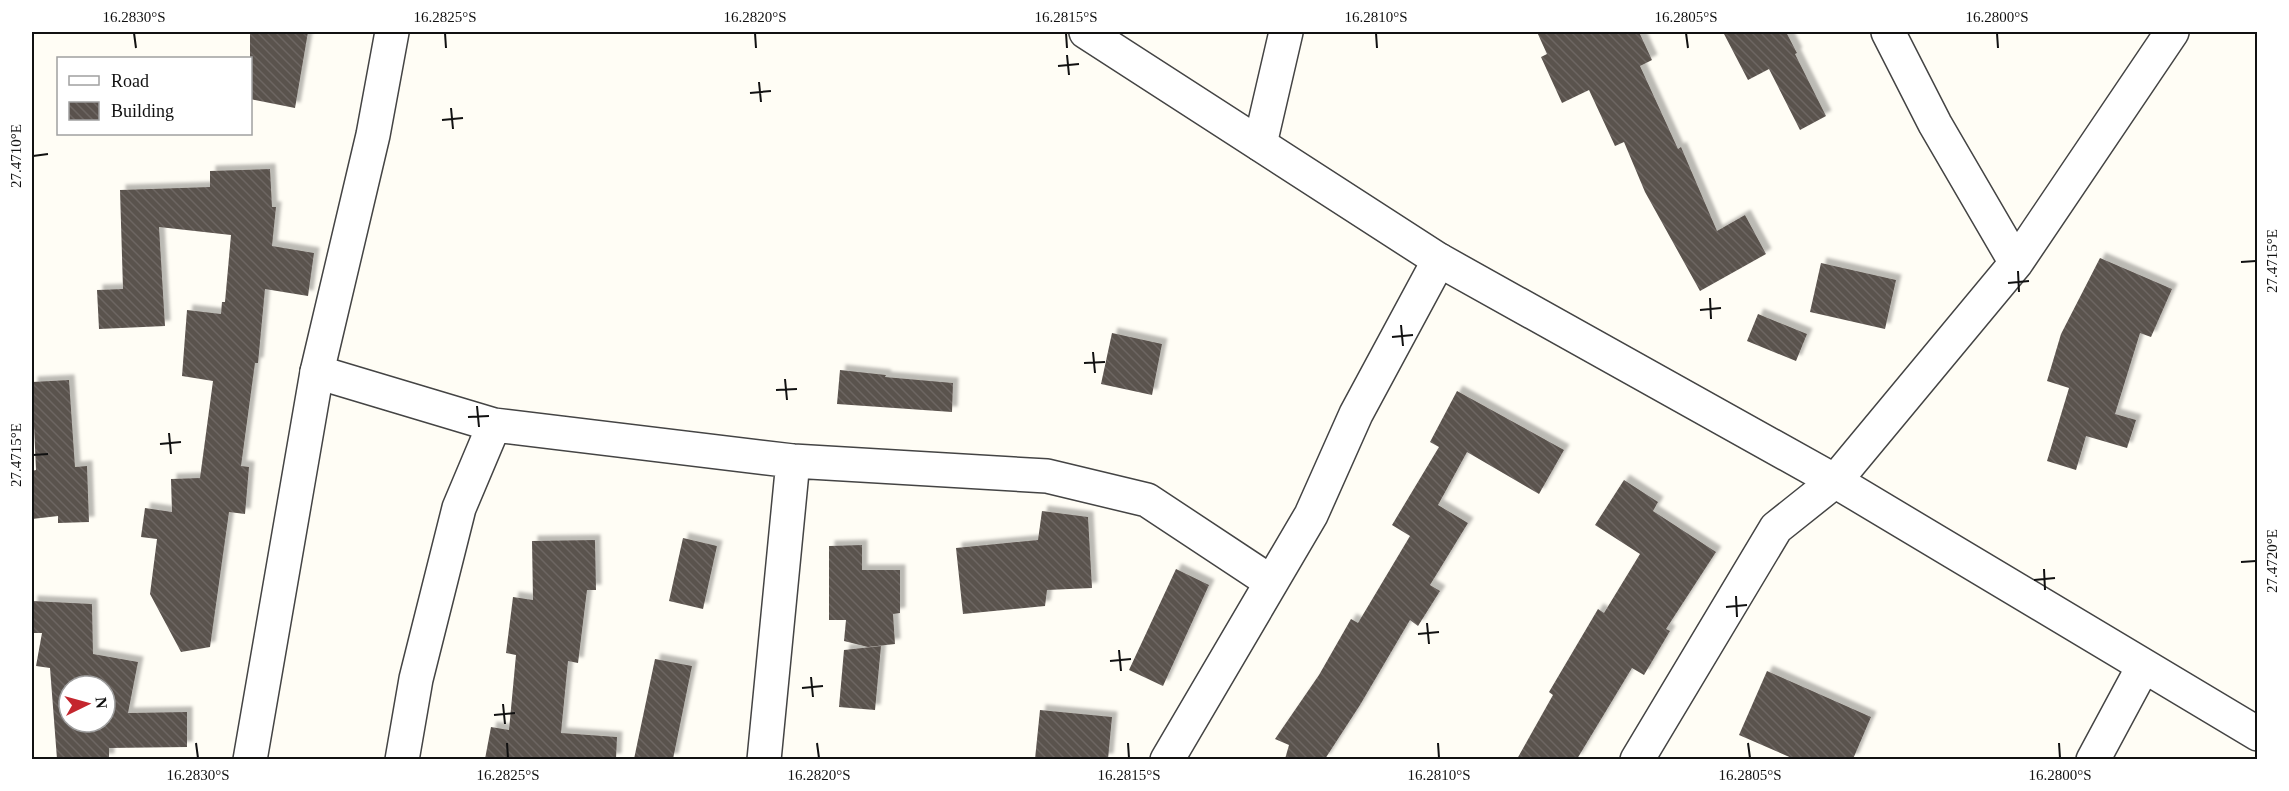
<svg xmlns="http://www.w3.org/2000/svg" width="2289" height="791" viewBox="0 0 2289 791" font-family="Georgia,serif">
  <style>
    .building { fill: url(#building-back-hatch); fill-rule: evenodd; filter: url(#shadow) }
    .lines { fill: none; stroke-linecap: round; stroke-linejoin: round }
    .minor-casing { stroke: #444; stroke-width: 36 }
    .tertiary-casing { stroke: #444; stroke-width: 36 }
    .minor { stroke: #fff; stroke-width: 33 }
    .tertiary { stroke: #fff; stroke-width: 33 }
    .ticks { fill: none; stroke: #111; stroke-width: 2 }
    .neatline { fill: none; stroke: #111; stroke-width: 2 }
    .ticks-label { font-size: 15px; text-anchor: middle; fill: #111 }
  </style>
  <defs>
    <pattern id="building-back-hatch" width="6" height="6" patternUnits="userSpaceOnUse" patternTransform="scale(1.5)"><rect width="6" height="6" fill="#5a524d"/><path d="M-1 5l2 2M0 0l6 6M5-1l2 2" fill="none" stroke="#6d6662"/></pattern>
    <filter id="shadow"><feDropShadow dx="5.5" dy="-5.5" stdDeviation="1.5" flood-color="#0004"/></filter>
  </defs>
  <rect width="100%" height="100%" fill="#fffdf5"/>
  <path class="building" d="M 250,32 L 308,32 L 295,108 L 250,99 Z
    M 1537,32 L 1639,32 L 1652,60 L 1640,66 L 1678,149 L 1681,147 L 1717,231 L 1745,215 L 1766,254 L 1700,291 L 1645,192 L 1624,142 L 1615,146 L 1589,90 L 1562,103 L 1541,57 L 1547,54 Z
    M 1723,32 L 1786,32 L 1797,53 L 1795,54 L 1826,116 L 1800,130 L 1769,69 L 1748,80 Z
    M 270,169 L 272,207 L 276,207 L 272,246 L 314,253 L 308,296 L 265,289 L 258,363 L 255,363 L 241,466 L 249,467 L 245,514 L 229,512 L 210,647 L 181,652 L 150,594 L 157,539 L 141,537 L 145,508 L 172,512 L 171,479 L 200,478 L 213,381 L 182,376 L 187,310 L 221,314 L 222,302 L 225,302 L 231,235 L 159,227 L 165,326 L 99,329 L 97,290 L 123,289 L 120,190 L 210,187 L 210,171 Z
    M 2100,258 L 2172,289 L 2151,337 L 2140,333 L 2115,414 L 2136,420 L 2127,448 L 2086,436 L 2076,470 L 2047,461 L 2069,388 L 2047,381 L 2061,334 Z
    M 1821,263 L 1896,280 L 1885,329 L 1810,312 Z
    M 1758,314 L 1807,334 L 1796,361 L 1747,341 Z
    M 1112,333 L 1162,344 L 1152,395 L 1101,384 Z
    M 840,370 L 886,375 L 885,377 L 953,383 L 952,412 L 837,404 Z
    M 69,380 L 75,467 L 87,466 L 89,522 L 58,523 L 58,516 L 32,519 L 32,471 L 36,470 L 32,382 Z
    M 1457,391 L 1564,450 L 1539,494 L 1467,452 L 1438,505 L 1468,523 L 1430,585 L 1440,591 L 1418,626 L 1410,620 L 1360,705 L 1325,759 L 1285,759 L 1289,745 L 1275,739 L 1319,675 L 1351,619 L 1358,623 L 1410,536 L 1392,525 L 1439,447 L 1430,442 Z
    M 1624,480 L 1658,502 L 1653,511 L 1716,552 L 1666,629 L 1670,631 L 1644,675 L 1632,668 L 1577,759 L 1517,759 L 1553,695 L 1549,692 L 1598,609 L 1604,613 L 1640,554 L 1595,525 Z
    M 1042,511 L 1088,517 L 1092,588 L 1047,590 L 1045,606 L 963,614 L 956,548 L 1038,540 Z
    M 683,538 L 717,546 L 703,609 L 669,601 Z
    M 595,540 L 596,590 L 587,590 L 578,663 L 568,661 L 561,733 L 617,737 L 616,759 L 485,759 L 491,727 L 509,730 L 516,655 L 506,653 L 513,597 L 533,600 L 532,541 Z
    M 862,545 L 862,570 L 900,570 L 900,613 L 893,614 L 895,644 L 868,647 L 844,641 L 846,620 L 829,620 L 829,546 Z
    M 1176,569 L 1209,585 L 1163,686 L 1129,670 Z
    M 32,601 L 92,604 L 93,654 L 138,662 L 128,713 L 187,712 L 187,747 L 109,748 L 109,759 L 57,759 L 50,668 L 36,666 L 42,633 L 32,633 ZM 69,686 L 105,686 L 105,722 L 69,722 Z
    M 881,646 L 875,710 L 839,707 L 844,650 Z
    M 655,659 L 692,666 L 673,759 L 634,759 Z
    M 1767,671 L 1871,717 L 1853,759 L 1794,759 L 1739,735 Z
    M 1040,710 L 1112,717 L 1108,759 L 1035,759 Z"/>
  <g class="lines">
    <defs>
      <path id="minor" d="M 1888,32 L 1935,124 L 2016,263
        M 1260,144 L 1286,32
        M 317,372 L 494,425 L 793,461 L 1047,476 L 1147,500 L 1271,582
        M 402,760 L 416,679 L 459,508 L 494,425
        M 764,760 L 793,461
        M 1167,760 L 1311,515 L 1356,414 L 1439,260
        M 1637,760 L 1776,528 L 1835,481 L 2016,263 L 2172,32
        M 2093,760 L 2143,667"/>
      <path id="tertiary" d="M 1086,32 L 1439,260 L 1835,481 L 2258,734
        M 250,760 L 317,372 L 373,135 L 392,32"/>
    </defs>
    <use href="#minor" class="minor-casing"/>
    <use href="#tertiary" class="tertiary-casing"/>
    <use href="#minor" class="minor"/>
    <use href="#tertiary" class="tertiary"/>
  </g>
  <path class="ticks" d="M 134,33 L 136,48M 445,33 L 446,48M 755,33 L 756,48M 1066,33 L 1067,48M 1376,33 L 1377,48M 1686,33 L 1688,48M 1997,33 L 1998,48M 1067,55 L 1069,75M 1058,66 L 1079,64M 759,82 L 761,102M 750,93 L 771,91M 451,108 L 453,129M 442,120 L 463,118M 33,156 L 48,154M 2241,262 L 2256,261M 2018,271 L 2019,292M 2008,283 L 2029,281M 1710,298 L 1711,319M 1700,310 L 1721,308M 1401,325 L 1403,346M 1392,337 L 1413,335M 1093,352 L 1095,373M 1084,363 L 1105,362M 785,379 L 787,400M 776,390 L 797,389M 477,406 L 479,427M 468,417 L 489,416M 169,433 L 171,454M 160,444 L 181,442M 33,455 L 48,454M 2241,562 L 2256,561M 2044,569 L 2045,590M 2034,580 L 2055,578M 1736,596 L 1737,617M 1726,607 L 1747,605M 1427,623 L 1429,644M 1418,634 L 1439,632M 1119,650 L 1121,671M 1110,661 L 1131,659M 811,677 L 813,697M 802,688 L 823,686M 503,704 L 505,724M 494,715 L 515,713M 196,743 L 198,758M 507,743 L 508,758M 817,743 L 819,758M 1128,743 L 1129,758M 1438,743 L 1439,758M 1748,743 L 1750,758M 2059,743 L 2060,758"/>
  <rect width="2289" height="791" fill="none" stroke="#ffffff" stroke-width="66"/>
  <rect x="57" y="57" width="195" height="78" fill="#ffffff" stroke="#a0a0a0" stroke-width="1.5"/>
  <rect x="69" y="76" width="30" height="9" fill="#ffffff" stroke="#a0a0a0" stroke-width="1.5"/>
  <text x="111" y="87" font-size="18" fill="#111111">Road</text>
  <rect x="69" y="102" width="30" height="18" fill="url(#building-back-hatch)" stroke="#a0a0a0" stroke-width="1.5"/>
  <text x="111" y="117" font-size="18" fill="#111111">Building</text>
  <g transform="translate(87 704) rotate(85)"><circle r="28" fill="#ffffff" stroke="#a0a0a0" stroke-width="1.5"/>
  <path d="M0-4.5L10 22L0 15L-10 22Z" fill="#c4262e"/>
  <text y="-9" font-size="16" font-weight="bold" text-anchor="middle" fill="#111111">N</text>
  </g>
  <rect x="33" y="33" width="2223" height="725" class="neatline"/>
  <g class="ticks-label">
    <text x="134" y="22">16.2830°S</text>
    <text x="445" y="22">16.2825°S</text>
    <text x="755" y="22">16.2820°S</text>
    <text x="1066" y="22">16.2815°S</text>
    <text x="1376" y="22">16.2810°S</text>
    <text x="1686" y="22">16.2805°S</text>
    <text x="1997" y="22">16.2800°S</text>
    <text transform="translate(16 156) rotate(-90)" y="5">27.4710°E</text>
    <text transform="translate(2272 261) rotate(-90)" y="5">27.4715°E</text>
    <text transform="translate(16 455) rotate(-90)" y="5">27.4715°E</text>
    <text transform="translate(2272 561) rotate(-90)" y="5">27.4720°E</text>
    <text x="198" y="780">16.2830°S</text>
    <text x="508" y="780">16.2825°S</text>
    <text x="819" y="780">16.2820°S</text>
    <text x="1129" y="780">16.2815°S</text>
    <text x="1439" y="780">16.2810°S</text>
    <text x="1750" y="780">16.2805°S</text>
    <text x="2060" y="780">16.2800°S</text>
  </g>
</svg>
